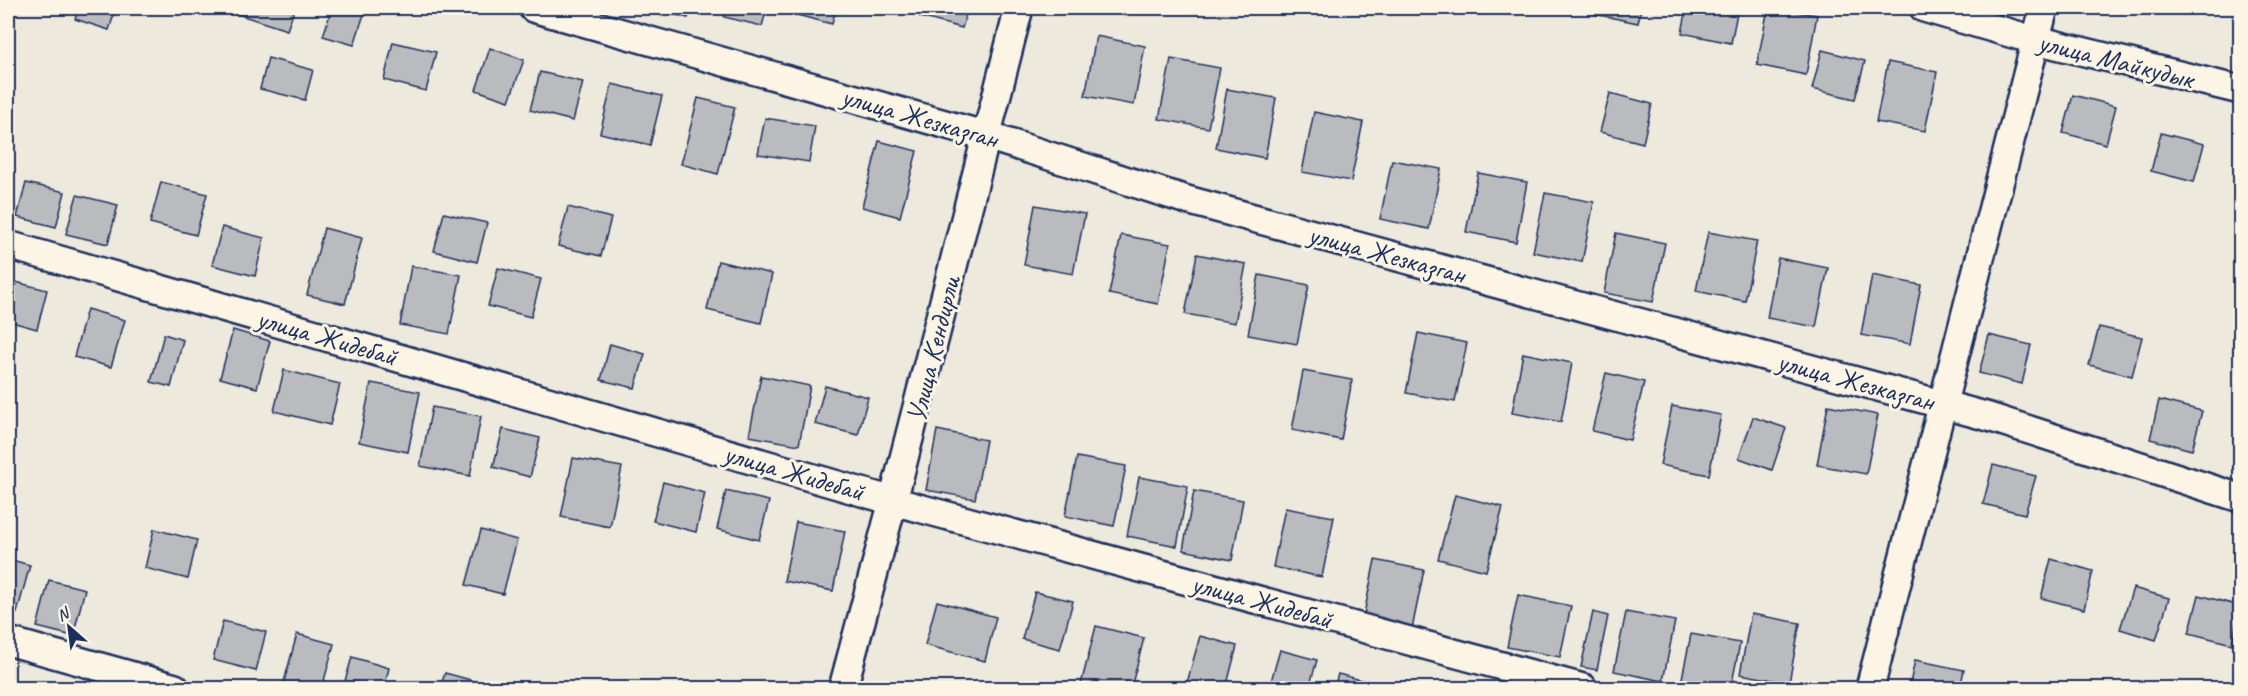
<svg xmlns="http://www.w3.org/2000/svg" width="2248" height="696" viewBox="0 0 2248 696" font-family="Caveat,sans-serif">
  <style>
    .building { fill: #babbbe; stroke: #1b2f5e; stroke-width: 1.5 }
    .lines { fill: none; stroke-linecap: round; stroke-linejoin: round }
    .street-casing { stroke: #1b2f5e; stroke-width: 32 }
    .street { stroke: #fcf5e5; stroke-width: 27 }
    .labels { text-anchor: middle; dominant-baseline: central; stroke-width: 6; stroke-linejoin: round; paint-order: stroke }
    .street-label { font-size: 28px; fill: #1b2f5e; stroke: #fcf5e5 }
  </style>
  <rect width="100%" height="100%" fill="#eee9dd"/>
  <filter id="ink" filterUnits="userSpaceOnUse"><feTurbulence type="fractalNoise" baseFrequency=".0167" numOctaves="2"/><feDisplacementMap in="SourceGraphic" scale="12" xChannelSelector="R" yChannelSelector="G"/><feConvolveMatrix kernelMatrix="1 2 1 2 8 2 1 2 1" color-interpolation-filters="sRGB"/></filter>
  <g filter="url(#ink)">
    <path class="building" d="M 79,8 L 116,8 L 109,30 L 75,19 Z
      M 240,8 L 295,8 L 287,30 L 237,14 Z
      M 332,8 L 366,8 L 354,45 L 323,36 Z
      M 650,8 L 690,8 L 688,18 Z
      M 726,8 L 767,8 L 762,26 L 724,17 Z
      M 791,8 L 836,8 L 832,24 L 789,13 Z
      M 922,8 L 968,8 L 962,28 L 920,17 Z
      M 1590,8 L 1641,8 L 1638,23 L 1589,13 Z
      M 1687,8 L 1738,8 L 1731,43 L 1682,33 Z
      M 1768,8 L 1817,15 L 1806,75 L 1757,65 Z
      M 1096,36 L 1145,46 L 1134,105 L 1085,96 Z
      M 393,42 L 436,52 L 426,91 L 384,80 Z
      M 490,48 L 524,60 L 509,101 L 476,90 Z
      M 1822,50 L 1865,61 L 1855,99 L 1812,89 Z
      M 268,58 L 313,70 L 305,100 L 260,89 Z
      M 1171,59 L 1220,68 L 1208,128 L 1159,119 Z
      M 1888,62 L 1937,72 L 1925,131 L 1876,122 Z
      M 540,72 L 583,82 L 573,121 L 530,110 Z
      M 612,84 L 662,96 L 650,145 L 600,133 Z
      M 1227,89 L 1276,98 L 1265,158 L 1216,148 Z
      M 1610,93 L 1652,104 L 1643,143 L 1600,132 Z
      M 2073,95 L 2116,106 L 2106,144 L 2063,133 Z
      M 698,98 L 735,107 L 718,174 L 681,164 Z
      M 1314,112 L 1363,122 L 1351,181 L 1302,172 Z
      M 765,118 L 815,126 L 809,162 L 758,154 Z
      M 2161,133 L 2204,144 L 2194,182 L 2151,171 Z
      M 879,141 L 917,151 L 900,217 L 862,207 Z
      M 2240,147 L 2240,164 L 2236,163 Z
      M 1392,160 L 1441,169 L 1429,229 L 1380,219 Z
      M 1478,173 L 1527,182 L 1516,242 L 1466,232 Z
      M 161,182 L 207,194 L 196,235 L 150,223 Z
      M 26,183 L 65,192 L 56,227 L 17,217 Z
      M 1545,193 L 1594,202 L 1582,262 L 1533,252 Z
      M 77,195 L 118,205 L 108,244 L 66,234 Z
      M 1035,205 L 1085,214 L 1073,274 L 1024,265 Z
      M 568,207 L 611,218 L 601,256 L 558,246 Z
      M 444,213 L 487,223 L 477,262 L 434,251 Z
      M 222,227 L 264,238 L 255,276 L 212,265 Z
      M 324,228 L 362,238 L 345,304 L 307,295 Z
      M 1708,232 L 1757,241 L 1745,301 L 1696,291 Z
      M 1616,233 L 1665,243 L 1653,302 L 1604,293 Z
      M 1121,235 L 1170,244 L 1158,304 L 1109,294 Z
      M 1197,254 L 1246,264 L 1235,323 L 1185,314 Z
      M 1778,258 L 1828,268 L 1816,327 L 1767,318 Z
      M 718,261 L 772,274 L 761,323 L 707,310 Z
      M 411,266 L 461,275 L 449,334 L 400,325 Z
      M 498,268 L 541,279 L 531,317 L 488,306 Z
      M 1259,275 L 1309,285 L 1297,344 L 1248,335 Z
      M 1872,275 L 1921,285 L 1910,344 L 1861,335 Z
      M 8,280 L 47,290 L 37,329 L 8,321 Z
      M 87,309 L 125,320 L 111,367 L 74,357 Z
      M 2099,327 L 2142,337 L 2132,376 L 2089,365 Z
      M 233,330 L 270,341 L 257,388 L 220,378 Z
      M 1418,333 L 1467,343 L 1455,402 L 1406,393 Z
      M 164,334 L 183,340 L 171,387 L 151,382 Z
      M 1989,335 L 2031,345 L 2022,384 L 1979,373 Z
      M 610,344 L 645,354 L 635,388 L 601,380 Z
      M 1523,353 L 1572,363 L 1561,422 L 1512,413 Z
      M 284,370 L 340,384 L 330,425 L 274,411 Z
      M 1303,371 L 1352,380 L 1341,440 L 1292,430 Z
      M 1606,373 L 1644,382 L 1630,440 L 1592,431 Z
      M 761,376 L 810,386 L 799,445 L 749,436 Z
      M 371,383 L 420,392 L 408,452 L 359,442 Z
      M 825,386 L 868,397 L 858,435 L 815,424 Z
      M 2159,400 L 2202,411 L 2192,450 L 2150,439 Z
      M 1828,405 L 1878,415 L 1866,474 L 1817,465 Z
      M 1672,406 L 1721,415 L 1709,475 L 1660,465 Z
      M 432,407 L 481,416 L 470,476 L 420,466 Z
      M 1753,417 L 1786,428 L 1772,470 L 1739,458 Z
      M 503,429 L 540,438 L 530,477 L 493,467 Z
      M 937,430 L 986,440 L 975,499 L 926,490 Z
      M 1077,457 L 1126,466 L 1114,526 L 1065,516 Z
      M 573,458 L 622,467 L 610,527 L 561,517 Z
      M 1993,465 L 2036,476 L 2025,514 L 1983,504 Z
      M 1139,477 L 1188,486 L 1177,546 L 1127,536 Z
      M 663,482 L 705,493 L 696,532 L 653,521 Z
      M 726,491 L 769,501 L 759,540 L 717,529 Z
      M 1194,491 L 1243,500 L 1232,560 L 1183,550 Z
      M 1455,495 L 1503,507 L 1486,571 L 1438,559 Z
      M 1285,508 L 1334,517 L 1322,577 L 1273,567 Z
      M 796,522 L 845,531 L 833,591 L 784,581 Z
      M 154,529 L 197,540 L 188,579 L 145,568 Z
      M 481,530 L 517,540 L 503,594 L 466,585 Z
      M 8,559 L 30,565 L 17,613 L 8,610 Z
      M 2051,559 L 2093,571 L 2084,609 L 2041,598 Z
      M 1375,560 L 1424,570 L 1412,629 L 1363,619 Z
      M 49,580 L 85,589 L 73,636 L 37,627 Z
      M 2133,588 L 2169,598 L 2156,640 L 2120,629 Z
      M 1035,592 L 1073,601 L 1060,649 L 1022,639 Z
      M 1518,595 L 1571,606 L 1560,657 L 1507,647 Z
      M 2199,595 L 2240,606 L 2232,644 L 2189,633 Z
      M 937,601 L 996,617 L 985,661 L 925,645 Z
      M 1593,612 L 1608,616 L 1597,670 L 1581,667 Z
      M 1626,612 L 1675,621 L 1663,681 L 1614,671 Z
      M 1751,614 L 1800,623 L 1789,683 L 1740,674 Z
      M 223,621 L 266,632 L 256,671 L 213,660 Z
      M 1096,626 L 1144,638 L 1131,688 L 1080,688 Z
      M 297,634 L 334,644 L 322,688 L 309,688 L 284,682 Z
      M 1691,634 L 1740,643 L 1731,688 L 1680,688 Z
      M 1200,636 L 1237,646 L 1226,688 L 1206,688 L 1187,683 Z
      M 1280,650 L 1317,660 L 1309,688 L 1269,688 Z
      M 352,657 L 389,668 L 384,688 L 343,688 Z
      M 1915,660 L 1964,670 L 1960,688 L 1909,688 Z
      M 445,673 L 482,683 L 481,688 L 440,688 Z
      M 1338,674 L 1393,688 L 1334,688 Z
      M 520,682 L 544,688 L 519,688 Z"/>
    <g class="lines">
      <defs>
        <path id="street" d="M 533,8 L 987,136 L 1187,200 L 1989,417 L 2240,498
          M 1924,8 L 2020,36 L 2240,90
          M 8,245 L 893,501 L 1583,688
          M 8,641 L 175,688
          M 843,688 L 893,501 L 1019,8
          M 1870,688 L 2044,8"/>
      </defs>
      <use href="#street" class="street-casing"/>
      <use href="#street" class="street"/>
    </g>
  </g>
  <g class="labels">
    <g class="street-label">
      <text transform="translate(2116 60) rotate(14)">улица Майкудык</text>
      <text transform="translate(920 117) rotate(16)">улица Жезказган</text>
      <text transform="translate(1387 254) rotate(15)">улица Жезказган</text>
      <text transform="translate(327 337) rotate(16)">улица Жидебай</text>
      <text transform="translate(933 349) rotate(-76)">Улица Кендирли</text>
      <text transform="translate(1856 381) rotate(15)">улица Жезказган</text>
      <text transform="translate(794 472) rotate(16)">улица Жидебай</text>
      <text transform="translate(1262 601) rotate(15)">улица Жидебай</text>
    </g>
  </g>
  <rect width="2248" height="696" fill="none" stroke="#fcf5e5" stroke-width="30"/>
  <rect x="15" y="15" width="2218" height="666" fill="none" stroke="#1b2f5e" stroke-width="2" filter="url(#ink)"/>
  <g transform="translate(69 627) rotate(332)" stroke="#fcf5e5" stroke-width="4.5" paint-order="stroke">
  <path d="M0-4.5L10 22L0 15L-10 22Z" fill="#1b2f5e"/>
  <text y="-9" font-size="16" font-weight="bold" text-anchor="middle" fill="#1b2f5e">N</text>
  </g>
</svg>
